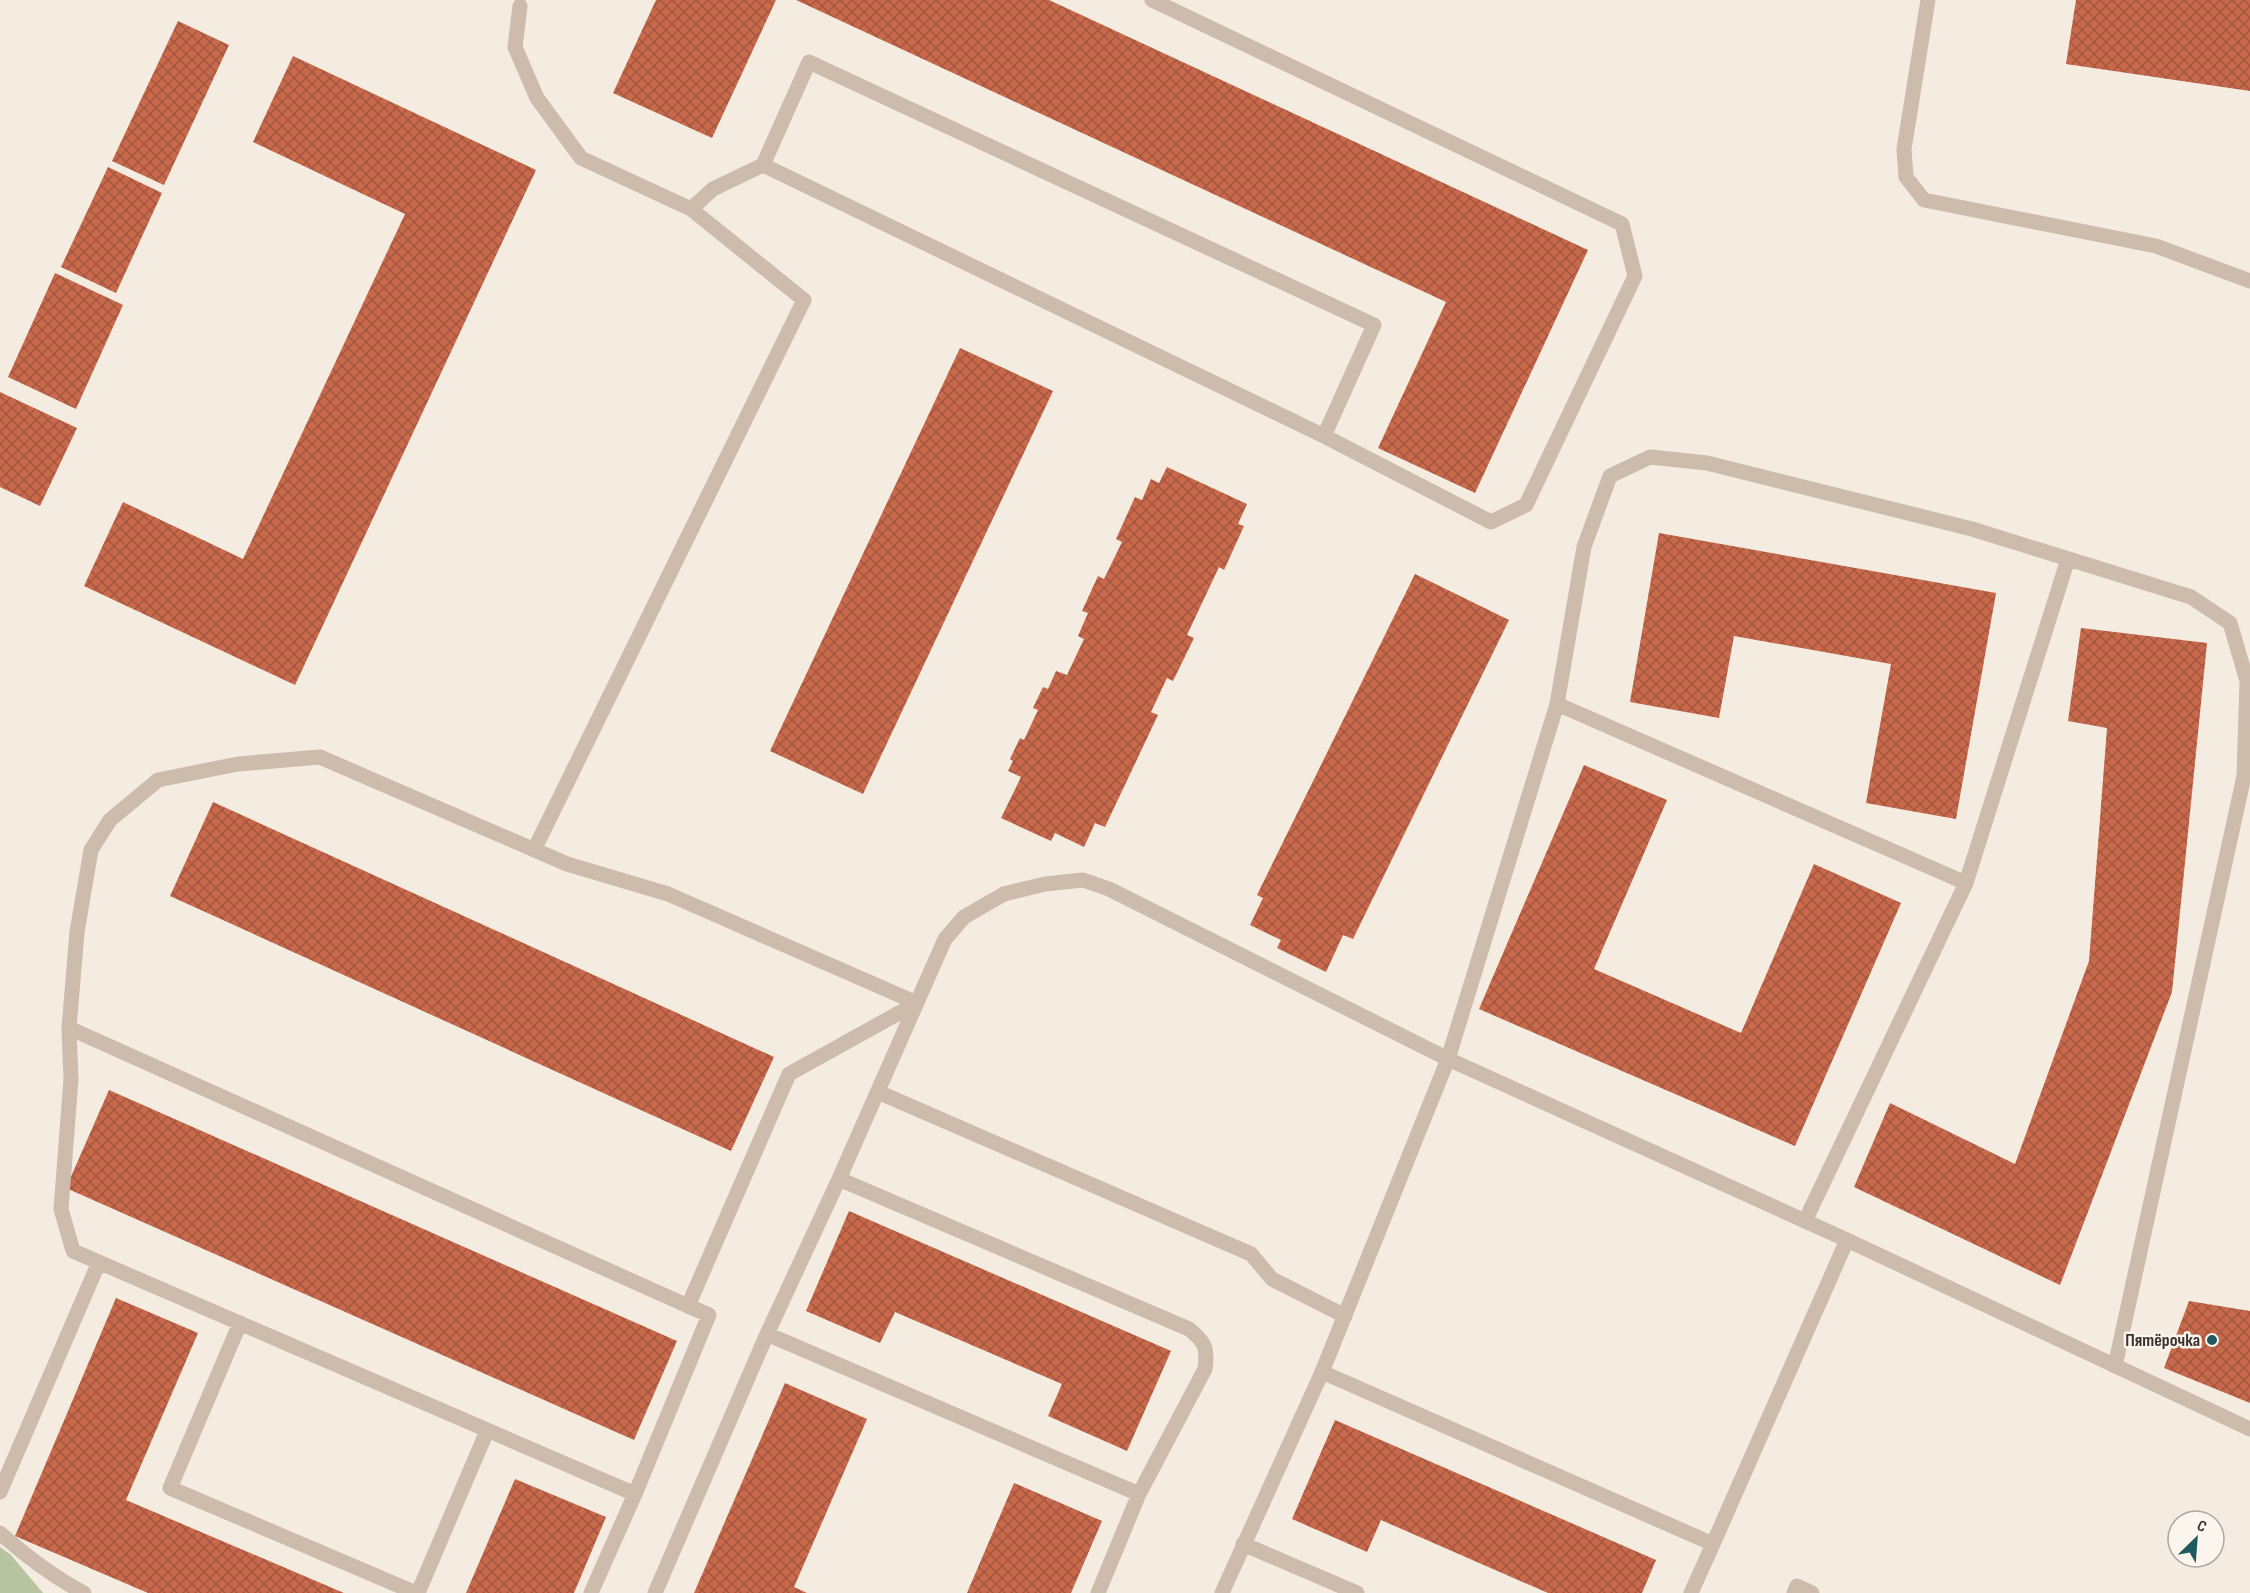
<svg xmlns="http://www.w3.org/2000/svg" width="2250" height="1593" viewBox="0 0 2250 1593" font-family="'Sofia Sans Condensed',sans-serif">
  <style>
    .pitch { fill: #b8c4a0 }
    .building { fill: url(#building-cross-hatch) }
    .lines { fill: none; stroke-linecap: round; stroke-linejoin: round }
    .lane { stroke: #cdbbac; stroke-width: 15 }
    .street { stroke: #cdbbac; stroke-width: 15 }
    .poi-dot { fill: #1f5a5e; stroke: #fbf5ee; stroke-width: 2 }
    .labels { text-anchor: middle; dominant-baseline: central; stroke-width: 5; stroke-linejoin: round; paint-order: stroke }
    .poi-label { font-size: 18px; font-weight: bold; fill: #3b302b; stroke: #fbf5ee; text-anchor: end }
  </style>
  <defs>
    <pattern id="building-cross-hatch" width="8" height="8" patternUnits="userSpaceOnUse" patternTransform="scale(1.5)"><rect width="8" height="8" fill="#c8694b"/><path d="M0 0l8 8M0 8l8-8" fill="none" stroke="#a4573f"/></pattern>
  </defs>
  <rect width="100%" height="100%" fill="#f4ebe1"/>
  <path class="pitch" d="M 0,1547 L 11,1555 L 43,1593 L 0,1593 Z"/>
  <path class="building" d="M 656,0 L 776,0 L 712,138 L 613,93 Z
    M 796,0 L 1049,0 L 1588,250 L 1475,493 L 1378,448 L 1446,302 Z
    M 2076,0 L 2250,0 L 2250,91 L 2066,64 Z
    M 178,21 L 229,45 L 164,185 L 112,161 Z
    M 293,56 L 536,170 L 295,685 L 84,586 L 123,502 L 243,559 L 405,214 L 253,142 Z
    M 108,167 L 162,193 L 116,293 L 61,267 Z
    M 55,273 L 123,305 L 76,409 L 8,377 Z
    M 960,348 L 1053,391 L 863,794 L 770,751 Z
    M 0,392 L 77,428 L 40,506 L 0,487 Z
    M 1167,467 L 1247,504 L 1238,524 L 1244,526 L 1224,570 L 1219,567 L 1187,635 L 1194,638 L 1173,681 L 1167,678 L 1151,712 L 1158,715 L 1105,827 L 1095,823 L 1084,847 L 1055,833 L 1051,841 L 1001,818 L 1021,777 L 1008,771 L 1013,761 L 1010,759 L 1020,738 L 1024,740 L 1038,710 L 1033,708 L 1043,687 L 1048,689 L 1056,671 L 1067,675 L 1084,639 L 1078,636 L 1088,613 L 1082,611 L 1098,576 L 1104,579 L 1122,542 L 1116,539 L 1135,497 L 1142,500 L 1151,479 L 1159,483 Z
    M 1659,533 L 1996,593 L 1956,819 L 1866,803 L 1891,664 L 1734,636 L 1719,718 L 1630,702 Z
    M 1415,574 L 1509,620 L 1353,939 L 1343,935 L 1326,972 L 1277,948 L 1281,940 L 1250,925 L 1263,898 L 1257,895 Z
    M 2081,628 L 2207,643 L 2172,992 L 2060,1285 L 1854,1187 L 1890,1103 L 2015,1164 L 2089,961 L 2107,728 L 2068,721 Z
    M 1584,765 L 1667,800 L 1594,969 L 1741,1033 L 1814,864 L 1901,903 L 1795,1146 L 1479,1009 Z
    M 213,802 L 774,1057 L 731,1151 L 170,896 Z
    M 109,1090 L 677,1341 L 634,1440 L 66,1188 Z
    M 849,1211 L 1171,1351 L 1127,1451 L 1048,1416 L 1062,1384 L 895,1312 L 880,1343 L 806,1311 Z
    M 116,1298 L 198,1333 L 126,1500 L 344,1593 L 148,1593 L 15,1536 Z
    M 2189,1301 L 2250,1311 L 2250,1403 L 2164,1368 Z
    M 785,1383 L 867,1419 L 794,1587 L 807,1593 L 694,1593 Z
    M 1335,1420 L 1656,1560 L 1642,1593 L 1548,1593 L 1381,1520 L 1367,1552 L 1292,1519 Z
    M 515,1479 L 606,1517 L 574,1593 L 466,1593 Z
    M 1014,1483 L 1102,1521 L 1071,1593 L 967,1593 Z"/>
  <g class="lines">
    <path class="lane" d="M 1152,0 L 1622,224 L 1635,276 L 1526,505 L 1491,522 L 1324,436 L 763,165 L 809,62 L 1374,325 L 1324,436
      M 1928,0 L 1904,149 L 1906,177 L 1924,200 L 2156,246 L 2250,281
      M 520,6 L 515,47 L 537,98 L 581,158 L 691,209 L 804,300 L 534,850
      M 691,209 L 713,189 L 763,165
      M 1557,704 L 1584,547 L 1610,476 L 1650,457 L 1707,463 L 1972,529 L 2191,597 L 2230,623 L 2247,681 L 2244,776 L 2115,1366
      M 69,1028 L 688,1306
      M 1448,1059 L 1557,704 L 1966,883
      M 878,1092 L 1251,1254 L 1272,1279 L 1345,1316
      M 839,1179 L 1189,1329 C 1205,1342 1208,1348 1205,1369 L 1139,1494 L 1098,1593
      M 1805,1221 L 1966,883 L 2068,559
      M 240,1323 L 170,1488 L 416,1593
      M 767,1334 L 1139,1494
      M 0,1492 L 99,1262
      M 635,1494 L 73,1251 L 61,1209 L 71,1079 L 69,1028 L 77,932 L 91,850 L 110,820 L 158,780 L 238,764 L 320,757 L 567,864 L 668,894 L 917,1003
      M 0,1533 C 26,1556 54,1577 84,1593
      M 1243,1544 L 1357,1593
      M 1713,1544 L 1847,1240
      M 418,1593 L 487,1431
      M 591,1593 L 635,1494 L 709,1315 L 688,1306 L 789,1074 L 917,1003
      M 655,1593 L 767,1334 L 839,1179 L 945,939 L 964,917 L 1004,894
      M 1222,1593 L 1322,1372 L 1713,1544 L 1691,1593
      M 1794,1593 L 1797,1586 L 1812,1593"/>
    <path class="street" d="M 1004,894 L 1045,884 L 1083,880 L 1109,889 L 1448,1059
      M 1322,1372 L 1448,1059 L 1847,1240 L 2250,1429"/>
  </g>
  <circle class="poi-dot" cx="2212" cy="1340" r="6"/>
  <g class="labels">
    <g class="poi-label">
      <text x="2200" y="1340">Пятёрочка</text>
    </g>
  </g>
  <g transform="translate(2196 1539) rotate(25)"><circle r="28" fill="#fbf5ee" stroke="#aea6a0" stroke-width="1.5"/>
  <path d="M0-4.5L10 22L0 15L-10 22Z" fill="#1f5a5e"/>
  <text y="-9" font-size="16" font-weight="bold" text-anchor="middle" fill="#3b302b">С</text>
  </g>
</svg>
